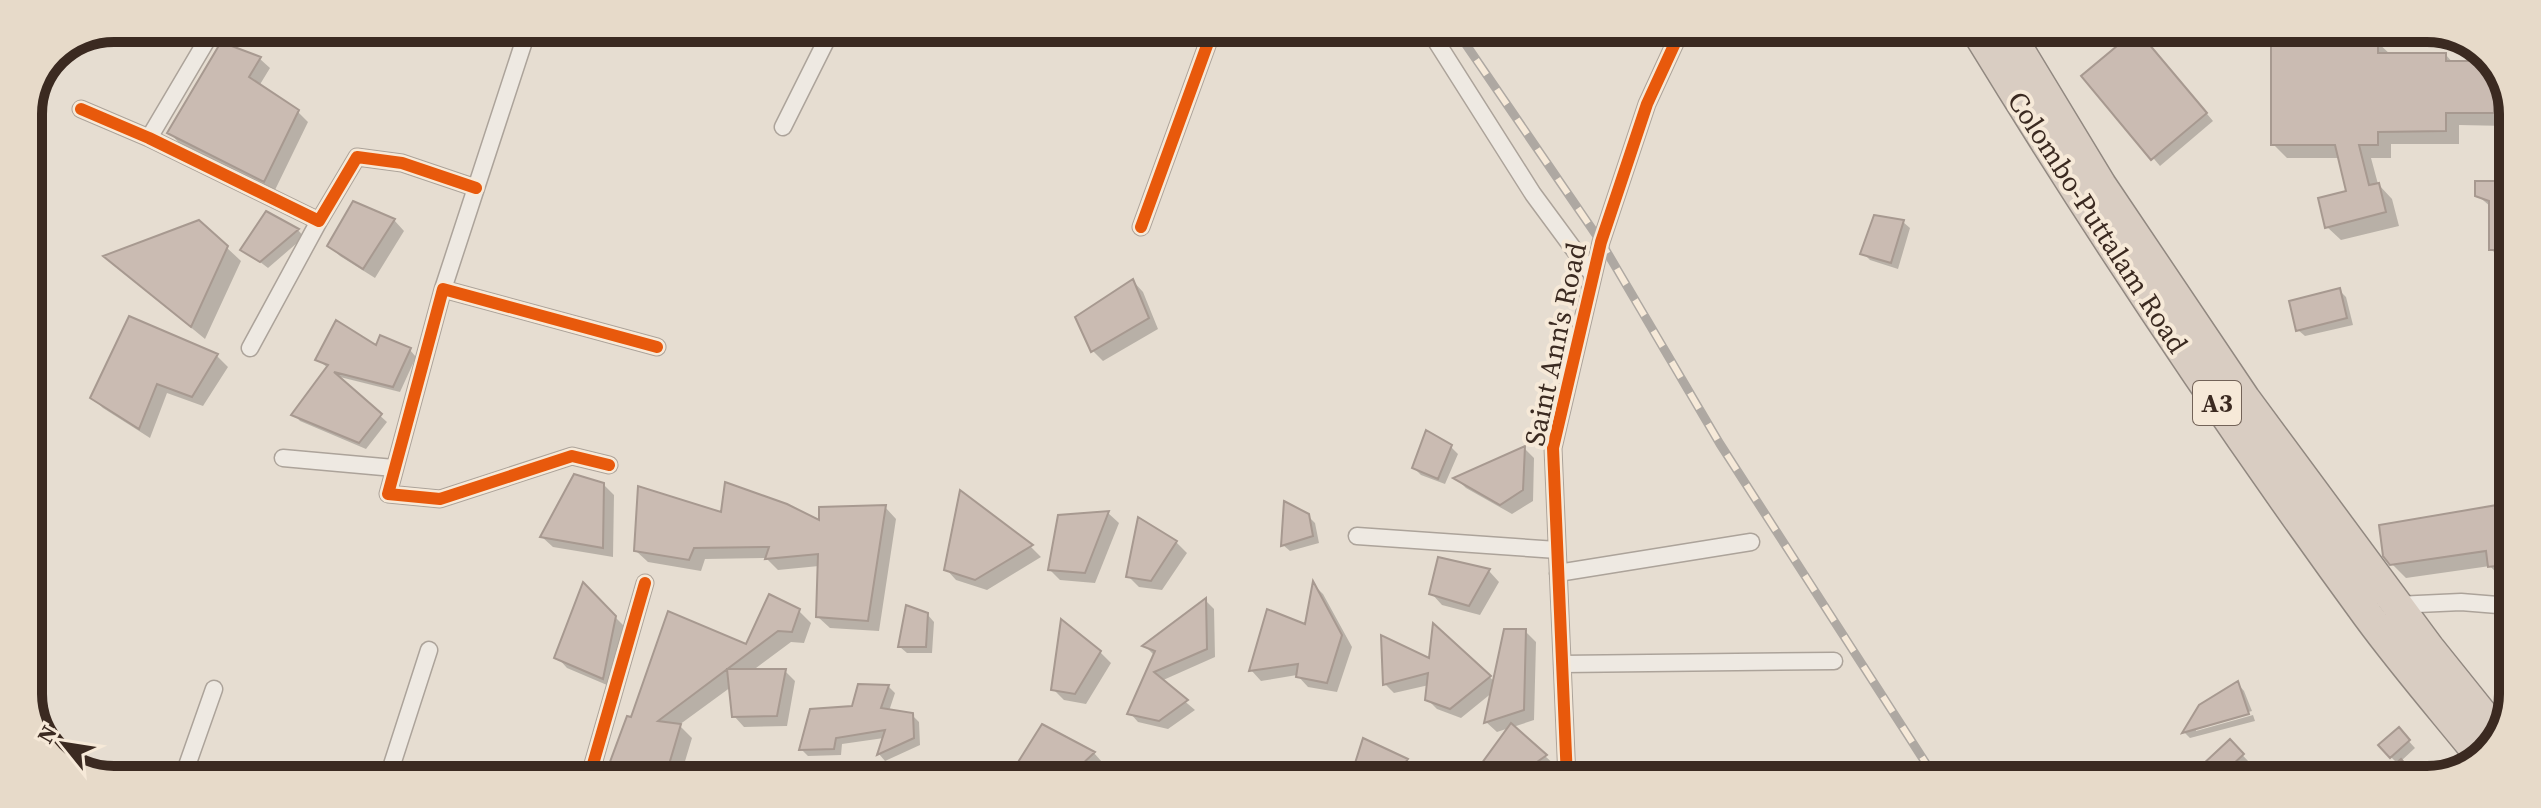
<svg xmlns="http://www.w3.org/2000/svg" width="2541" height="808" viewBox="0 0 2541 808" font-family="'Source Serif 4',serif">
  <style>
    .shadow { fill: #0003 }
    .building { fill: #cabbb2; stroke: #a79990; stroke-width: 2 }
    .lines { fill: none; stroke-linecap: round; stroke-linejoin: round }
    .street-casing { stroke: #aca39a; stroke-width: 19 }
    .highway-casing { stroke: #918880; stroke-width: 33 }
    .street { stroke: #eee9e2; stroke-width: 16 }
    .highway { stroke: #d9cdc2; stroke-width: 30 }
    .rail-casing { stroke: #aea8a2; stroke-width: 9 }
    .rail { stroke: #f6e9d8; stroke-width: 6; stroke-dasharray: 18; stroke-linecap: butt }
    .cycleway-casing { stroke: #f6e9d8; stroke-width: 17 }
    .cycleway { stroke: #e8590c; stroke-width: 12 }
    .labels { text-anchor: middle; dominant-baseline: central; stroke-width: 8; stroke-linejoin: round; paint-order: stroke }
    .shield { fill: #f6e9d8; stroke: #736358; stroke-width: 2 }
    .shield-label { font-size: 26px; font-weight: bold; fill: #3b2a21 }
    .street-label { font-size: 28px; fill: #3b2a21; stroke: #f6e9d8 }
    .rim { fill: none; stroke: #3b2a21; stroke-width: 10 }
  </style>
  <rect width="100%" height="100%" fill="#e6ddd1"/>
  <path class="shadow" d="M 2143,38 L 2213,121 L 2160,166 L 2084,76 Z
    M 2377,42 L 2391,55 L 2446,55 L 2453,63 L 2494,63 L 2507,94 L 2507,126 L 2459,125 L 2459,144 L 2391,144 L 2391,158 L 2371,158 L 2378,184 L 2392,199 L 2399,226 L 2341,240 L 2327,227 L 2348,192 L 2340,158 L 2287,158 L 2273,144 Z
    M 222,45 L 260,59 L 270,68 L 259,86 L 298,112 L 308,122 L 275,190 L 179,143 L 170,133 Z
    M 2501,183 L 2512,194 L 2512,259 L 2501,259 L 2491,249 L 2491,207 L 2477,195 Z
    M 267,214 L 298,230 L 304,237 L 268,268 L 243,249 Z
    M 394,220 L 404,231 L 375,278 L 340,256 L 330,246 Z
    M 1903,222 L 1910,228 L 1898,269 L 1870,260 L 1863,253 Z
    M 226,247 L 241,261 L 205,339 L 120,269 Z
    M 1133,281 L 1143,292 L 1158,329 L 1103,361 L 1093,351 Z
    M 2339,290 L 2346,297 L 2353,325 L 2305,336 L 2298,330 Z
    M 130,319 L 217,356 L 228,367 L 203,406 L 167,393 L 150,438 L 103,408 L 93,398 Z
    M 377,348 L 410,350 L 416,357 L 400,392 L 336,376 L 387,422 L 366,449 L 300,421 L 294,414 L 328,368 L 317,359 Z
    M 1451,447 L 1458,454 L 1445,484 L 1421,475 L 1414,468 Z
    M 1524,448 L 1534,458 L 1533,501 L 1512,514 L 1466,488 L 1456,478 Z
    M 603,484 L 614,495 L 613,557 L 553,547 L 542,537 Z
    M 961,494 L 1031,547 L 1041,557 L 987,590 L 956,580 L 946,569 Z
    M 885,507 L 896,519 L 879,631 L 830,628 L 818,617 L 819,566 L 778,570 L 766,558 L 705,559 L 701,571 L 648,562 L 636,551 L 723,515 L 821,523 Z
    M 2496,507 L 2506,517 L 2511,516 L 2511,579 L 2503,580 L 2490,566 L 2406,578 L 2392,564 Z
    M 1108,513 L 1119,523 L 1095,583 L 1060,580 L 1050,570 L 1059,517 Z
    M 1308,516 L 1315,523 L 1319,543 L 1290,551 L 1283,545 Z
    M 1176,542 L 1187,553 L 1162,590 L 1139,587 L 1128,576 Z
    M 1439,559 L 1489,571 L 1499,582 L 1480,615 L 1442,605 L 1432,594 Z
    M 1314,585 L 1323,594 L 1352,647 L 1337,692 L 1308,687 L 1297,675 L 1261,681 L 1251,670 L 1307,627 Z
    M 584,586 L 626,628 L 614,688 L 567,668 L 557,657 Z
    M 1206,601 L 1214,609 L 1215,657 L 1161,681 L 1195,710 L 1168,729 L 1138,722 L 1130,713 L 1154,655 L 1145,646 Z
    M 799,611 L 811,623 L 804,643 L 791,642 L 752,671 L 785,671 L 795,681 L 787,726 L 744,727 L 734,716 L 731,687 L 679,725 L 692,738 L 680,778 L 606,778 L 633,719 Z
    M 927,614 L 934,622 L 932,653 L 907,653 L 900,647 Z
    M 1435,627 L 1495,682 L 1525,631 L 1536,642 L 1534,720 L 1513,727 L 1556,766 L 1538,779 L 1497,779 L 1482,767 L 1509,728 L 1497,732 L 1486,722 L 1493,692 L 1461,718 L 1437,709 L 1427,699 L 1429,685 L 1394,693 L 1385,684 L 1431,661 Z
    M 1100,652 L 1111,663 L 1086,704 L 1064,700 L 1053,689 Z
    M 2238,684 L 2244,691 L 2252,711 L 2196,727 L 2196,731 L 2253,715 L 2255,721 L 2190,738 L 2184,732 L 2200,706 Z
    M 860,686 L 889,687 L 895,693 L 889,711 L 912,715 L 919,722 L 920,745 L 885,761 L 879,754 L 884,738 L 842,744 L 841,755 L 808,756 L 801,749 L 853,708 Z
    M 1043,727 L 1094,753 L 1102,762 L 1086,778 L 1011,778 Z
    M 2405,737 L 2415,748 L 2400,762 L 2416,779 L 2380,780 L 2398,764 L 2391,757 Z
    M 1364,741 L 1407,761 L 1417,771 L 1411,779 L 1352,779 Z
    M 2230,742 L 2249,762 L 2229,780 L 2203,780 Z
    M 801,766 L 827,778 L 797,778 Z
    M 1211,772 L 1228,778 L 1208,778 Z
    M 980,775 L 1001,778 L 978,778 Z"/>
  <path class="building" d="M 2135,31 L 2138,31 L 2207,113 L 2151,160 L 2081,76 Z
    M 2271,40 L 2378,40 L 2378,53 L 2446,53 L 2446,61 L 2494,61 L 2494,113 L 2446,113 L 2446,131 L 2378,132 L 2378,145 L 2359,145 L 2369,185 L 2379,183 L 2386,212 L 2325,228 L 2318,198 L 2346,191 L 2335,145 L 2271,145 Z
    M 221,42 L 261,57 L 249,77 L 299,110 L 264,182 L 167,133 Z
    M 2475,181 L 2502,181 L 2502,187 L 2512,192 L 2512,250 L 2489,250 L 2489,201 L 2475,196 Z
    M 353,201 L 395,219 L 363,269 L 327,246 Z
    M 266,211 L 299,229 L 260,262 L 240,250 Z
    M 1874,215 L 1904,220 L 1891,263 L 1860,254 Z
    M 199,220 L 228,246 L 191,327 L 103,256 Z
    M 1133,279 L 1149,318 L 1091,352 L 1075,317 Z
    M 2340,288 L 2347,318 L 2296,331 L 2289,301 Z
    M 129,316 L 218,354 L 192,397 L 157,384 L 139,429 L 90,398 Z
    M 336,320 L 376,345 L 380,335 L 411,348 L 393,387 L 334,372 L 382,414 L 359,443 L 291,415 L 328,365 L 315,360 Z
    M 1426,430 L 1452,445 L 1438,479 L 1412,468 Z
    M 1525,446 L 1523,490 L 1500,505 L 1453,478 Z
    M 574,474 L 604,483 L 603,548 L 540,537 Z
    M 725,482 L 787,504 L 819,520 L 819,507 L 886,505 L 868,621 L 816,617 L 818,554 L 765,559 L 769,547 L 694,548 L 689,560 L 634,551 L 638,486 L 721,512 Z
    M 960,490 L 1033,545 L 975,580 L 944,570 Z
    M 1284,501 L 1309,514 L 1313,536 L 1281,546 Z
    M 2497,505 L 2499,516 L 2511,514 L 2511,564 L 2488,567 L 2486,551 L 2390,565 L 2383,556 L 2379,525 Z
    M 1109,511 L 1085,573 L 1048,570 L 1058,515 Z
    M 1138,517 L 1177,541 L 1151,581 L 1126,577 Z
    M 1438,557 L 1490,569 L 1469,606 L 1429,594 Z
    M 1313,581 L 1342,635 L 1327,683 L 1296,677 L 1298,664 L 1249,671 L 1267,609 L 1305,624 Z
    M 583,582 L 616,616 L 603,679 L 554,658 Z
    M 769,594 L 800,609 L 792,632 L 778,631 L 658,721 L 681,724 L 665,778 L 604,778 L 627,716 L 631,717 L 668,611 L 746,644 Z
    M 1206,598 L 1207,649 L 1154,672 L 1188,700 L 1159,721 L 1127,714 L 1155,651 L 1142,646 Z
    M 906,605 L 928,613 L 926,647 L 898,647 Z
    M 1061,619 L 1101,651 L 1075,694 L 1051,690 Z
    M 1433,623 L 1491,676 L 1450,709 L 1425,700 L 1428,673 L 1383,685 L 1381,635 L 1429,658 Z
    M 1504,629 L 1526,629 L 1524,710 L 1484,723 Z
    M 727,669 L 786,669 L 777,716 L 732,717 Z
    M 2238,681 L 2249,714 L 2182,733 L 2199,705 Z
    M 858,684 L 889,685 L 881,708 L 913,713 L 914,738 L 877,755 L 885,730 L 836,738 L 834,749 L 799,750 L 810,709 L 852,706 Z
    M 1511,723 L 1547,755 L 1514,778 L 1479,767 Z
    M 1042,724 L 1095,752 L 1077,769 L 1077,778 L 1008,778 Z
    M 2399,727 L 2410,740 L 2390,758 L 2378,745 Z
    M 1363,738 L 1408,759 L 1393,779 L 1350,779 Z
    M 2230,739 L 2244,754 L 2216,780 L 2186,780 Z
    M 2401,759 L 2411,771 L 2401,780 L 2377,780 Z"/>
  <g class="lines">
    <defs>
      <path id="street" d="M 1429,30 L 1533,194 L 1592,274
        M 81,109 L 149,138 L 319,221 L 357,157 L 402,163 L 476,188
        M 783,127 L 832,29
        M 149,138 L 214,28
        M 1141,227 L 1213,29
        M 443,289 L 528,29
        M 250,348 L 319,221
        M 283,458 L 394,468
        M 609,465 L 572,456 L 440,499 L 388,494 L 443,289 L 657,347
        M 1357,536 L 1557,550
        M 1558,573 L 1751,542
        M 2396,605 L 2461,602 L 2510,606
        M 1562,664 L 1834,661
        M 183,777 L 214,689
        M 388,777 L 429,650
        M 589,778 L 645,583
        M 1567,779 L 1553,448 L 1601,242 L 1647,104 L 1681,30"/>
      <path id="highway" d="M 1976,30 C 2099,231 2229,426 2368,616 C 2404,665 2444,711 2482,758
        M 2007,30 L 2101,185 L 2245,399 L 2429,648 L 2498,734"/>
    </defs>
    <use href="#street" class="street-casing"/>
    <use href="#highway" class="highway-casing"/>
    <use href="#street" class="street"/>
    <use href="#highway" class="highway"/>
    <defs>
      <path id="rail" d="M 1456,30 L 1601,242 L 1720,444 L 1936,779"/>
    </defs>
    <use href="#rail" class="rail-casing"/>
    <use href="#rail" class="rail"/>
    <defs>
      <path id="cycleway" d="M 81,109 L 149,138 L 319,221 L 357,157 L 402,163 L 476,188
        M 1141,227 L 1213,29
        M 609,465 L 572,456 L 440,499 L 388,494 L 443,289 L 657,347
        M 589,778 L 645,583
        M 1567,779 L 1553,448 L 1601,242 L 1647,104 L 1681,30"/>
    </defs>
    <use href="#cycleway" class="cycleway-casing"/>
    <use href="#cycleway" class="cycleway"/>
  </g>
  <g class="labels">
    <rect class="shield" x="2193" y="381" width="48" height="44" rx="6"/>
    <g class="shield-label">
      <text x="2217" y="403">A3</text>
    </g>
    <g class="street-label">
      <text transform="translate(2098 222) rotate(57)">Colombo-Puttalam Road</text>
      <text transform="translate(1555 344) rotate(-78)">Saint Ann's Road</text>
    </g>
  </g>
  <path d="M0 0H2541V808H0ZM114 42H2427A72 72 0 0 1 2499 114V694A72 72 0 0 1 2427 766H114A72 72 0 0 1 42 694V114A72 72 0 0 1 114 42Z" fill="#e7dac9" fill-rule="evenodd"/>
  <path class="rim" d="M114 42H2427A72 72 0 0 1 2499 114V694A72 72 0 0 1 2427 766H114A72 72 0 0 1 42 694V114A72 72 0 0 1 114 42Z"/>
  <g transform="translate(64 744) rotate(300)" stroke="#f6e9d8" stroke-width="6" paint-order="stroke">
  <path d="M0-6L14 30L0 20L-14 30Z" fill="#3b2a21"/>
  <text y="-12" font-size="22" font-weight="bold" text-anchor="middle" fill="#3b2a21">N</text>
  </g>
</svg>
